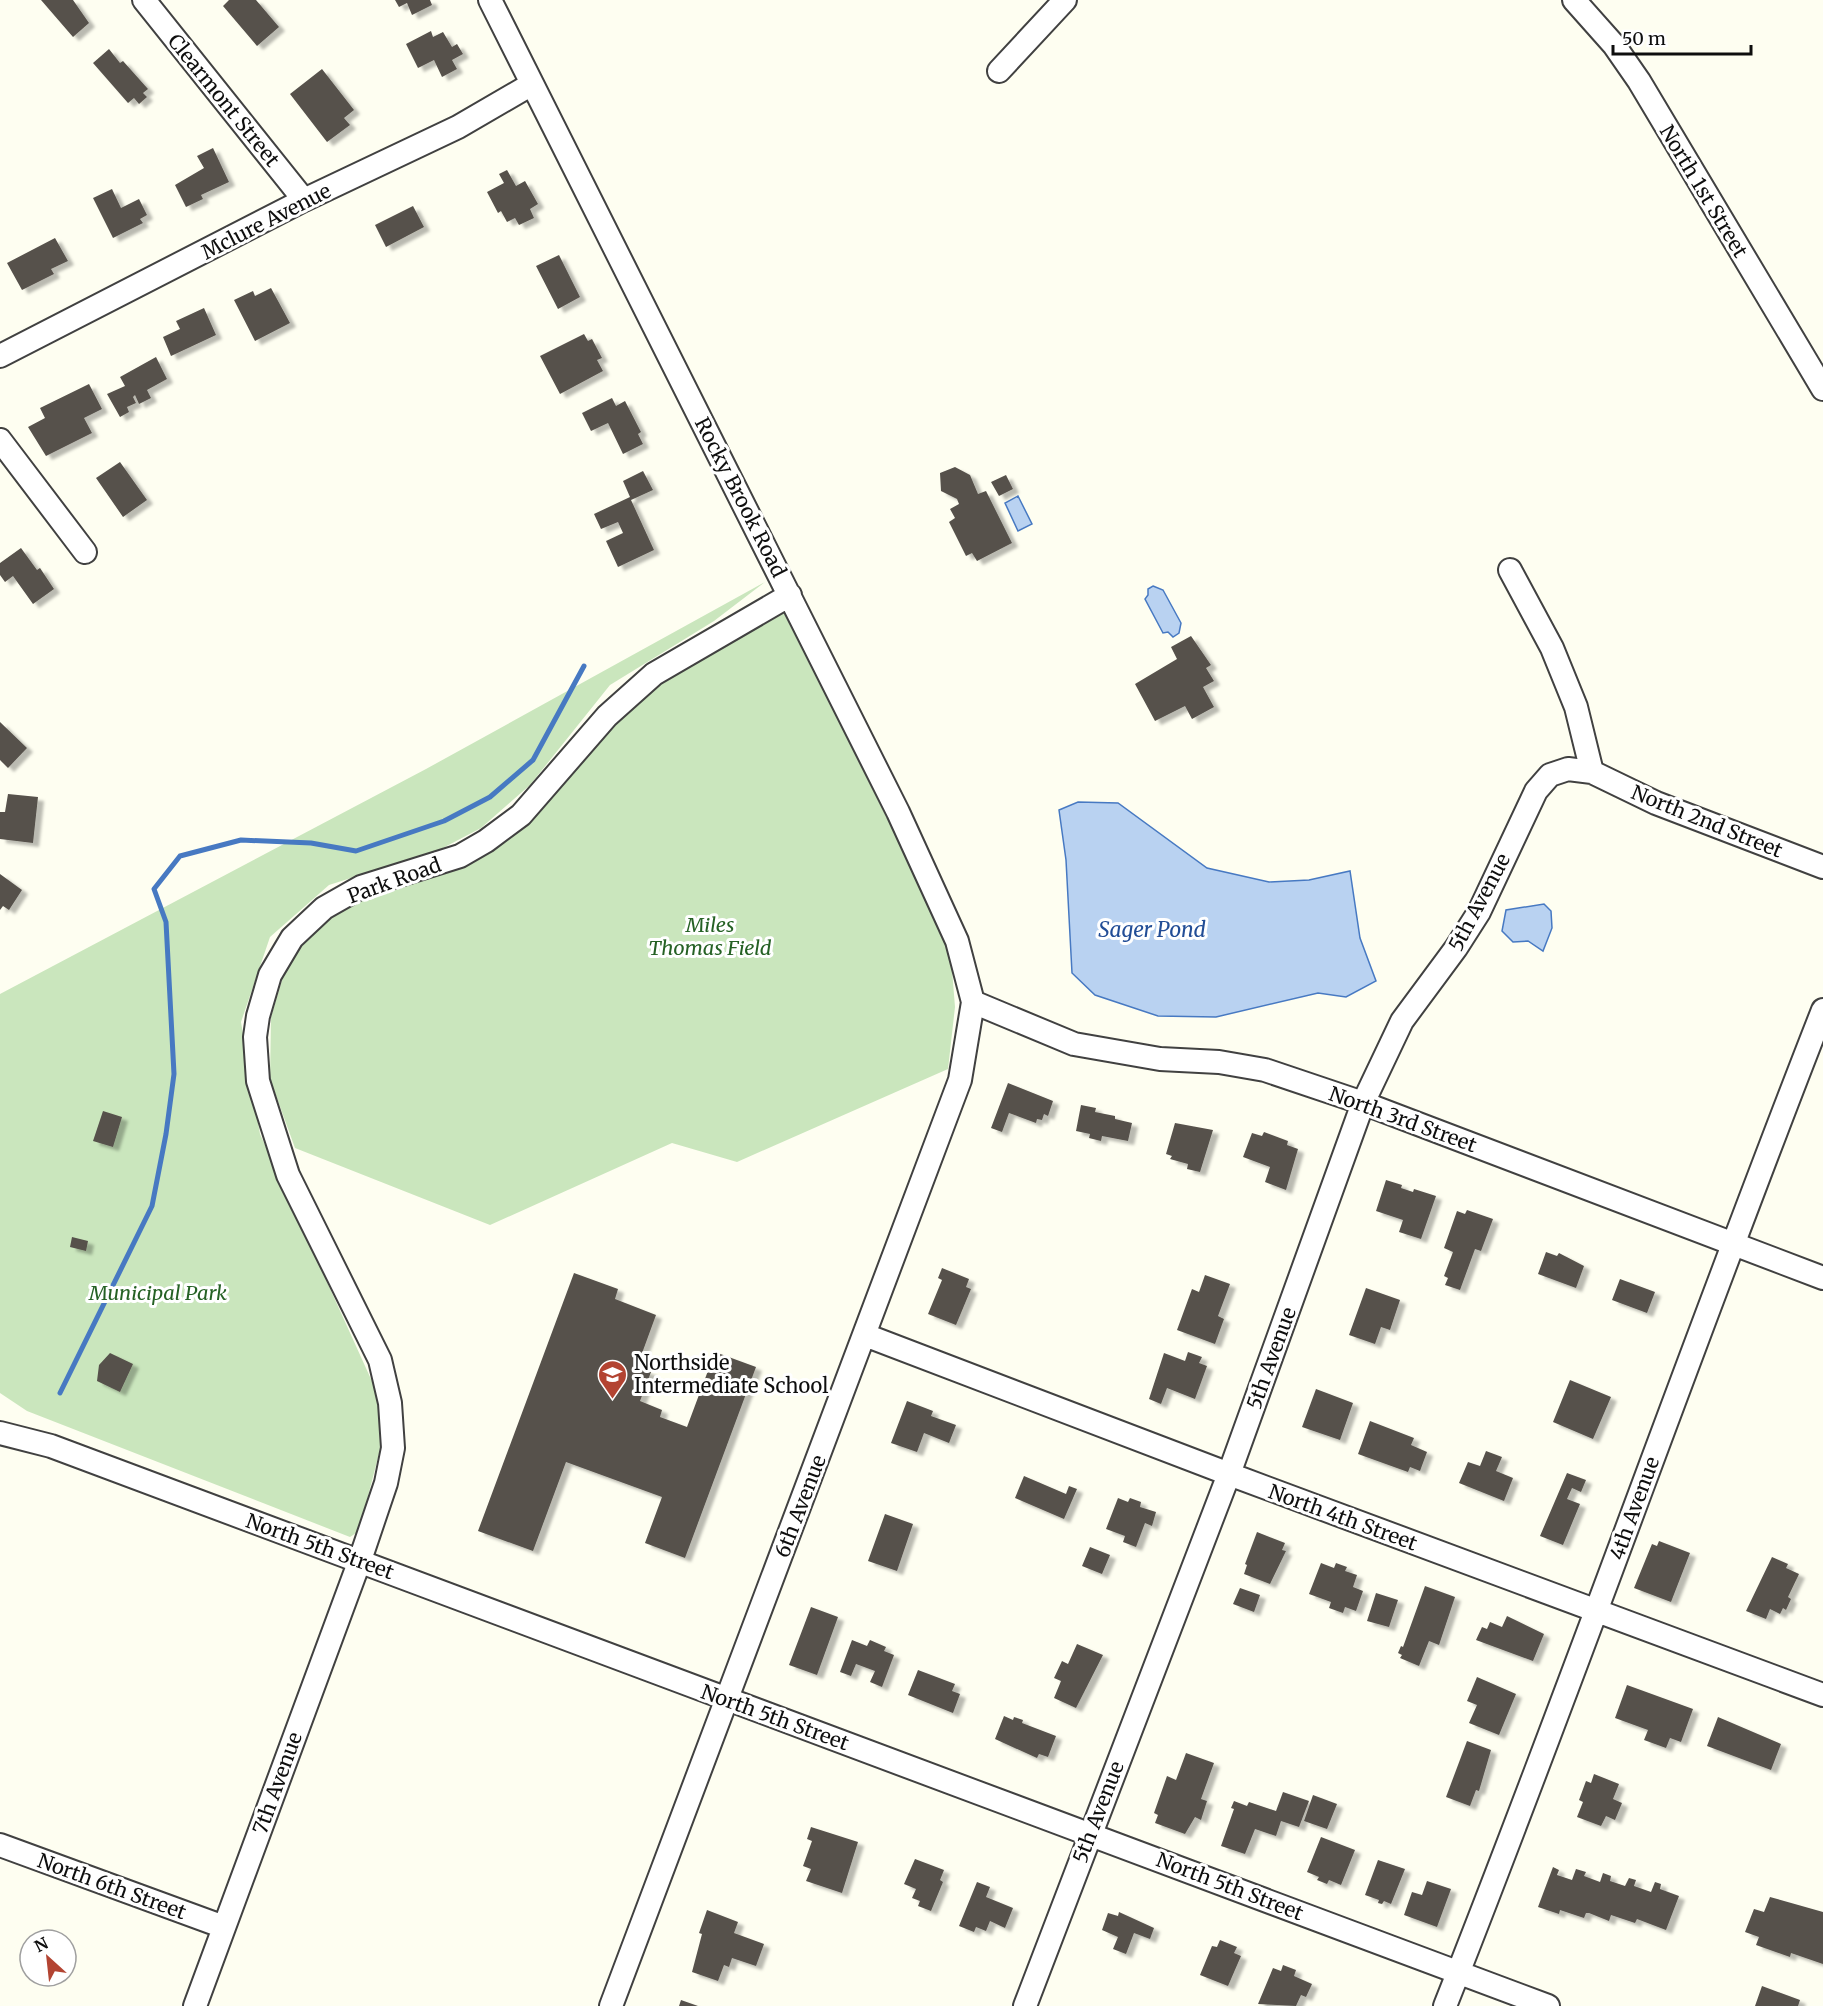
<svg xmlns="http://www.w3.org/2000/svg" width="1823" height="2006" viewBox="0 0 1823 2006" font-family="Merriweather,serif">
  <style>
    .green { fill: #cae6bd }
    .water { fill: #b9d2f1; stroke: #4779c2; stroke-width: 1.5 }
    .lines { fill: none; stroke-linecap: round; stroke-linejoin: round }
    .stream { stroke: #4779c2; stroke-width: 5 }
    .building { fill: #56514b; filter: url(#shadow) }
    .minor-casing { stroke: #414141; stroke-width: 26 }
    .minor { stroke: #fff; stroke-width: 22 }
    .labels { text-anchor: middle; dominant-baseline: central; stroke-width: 6; stroke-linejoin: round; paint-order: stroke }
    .street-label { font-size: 20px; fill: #0e0e0e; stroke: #fff }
    .park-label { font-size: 20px; font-style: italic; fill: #256124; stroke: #fff }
    .poi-label { font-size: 20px; fill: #0e0e0e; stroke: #fff; text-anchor: start }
    .water-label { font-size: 21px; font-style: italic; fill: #224d96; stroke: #fff }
  </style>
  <defs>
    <filter id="shadow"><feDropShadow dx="6" dy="4" stdDeviation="1.5" flood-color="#0004"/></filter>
  </defs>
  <rect width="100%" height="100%" fill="#fefef1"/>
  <path class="green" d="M 765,582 L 714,621 L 610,685 L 530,785 L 481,828 L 439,850 L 329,885 L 270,937 L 241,1022 L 260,1134 L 375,1388 L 383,1415 L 382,1442 L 359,1531 L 350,1537 L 27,1411 L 0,1393 L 0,994 L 426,769 Z
    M 784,613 L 930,904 L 951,957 L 955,1007 L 948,1069 L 737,1162 L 672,1143 L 490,1225 L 295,1148 L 270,1079 L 271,1017 L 286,967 L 315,929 L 354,902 L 467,866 L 526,826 L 633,703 L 660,683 Z"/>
  <path class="water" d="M 1018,496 L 1032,524 L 1018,531 L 1005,503 Z
    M 1153,586 L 1163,590 L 1181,623 L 1179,633 L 1173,637 L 1168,632 L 1163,633 L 1145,599 L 1148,595 L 1148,589 Z
    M 1078,802 L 1118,803 L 1207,868 L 1269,882 L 1309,880 L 1350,871 L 1360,938 L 1376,981 L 1346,997 L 1318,993 L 1216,1017 L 1158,1016 L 1095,995 L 1072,973 L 1066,860 L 1059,810 Z
    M 1544,904 L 1551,911 L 1552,928 L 1543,951 L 1528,941 L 1513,942 L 1502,931 L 1506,910 Z"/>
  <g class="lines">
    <path class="stream" d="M 60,1393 L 152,1206 L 166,1134 L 174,1074 L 166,922 L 154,889 L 180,856 L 241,840 L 311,843 L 356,851 L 444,821 L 490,797 L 533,760 L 584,666"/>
  </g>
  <path class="building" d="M 41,0 L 73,0 L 89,23 L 73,37 Z
    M 229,0 L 256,0 L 279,27 L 257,46 L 223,6 Z
    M 395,0 L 430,0 L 432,5 L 412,15 L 407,3 L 399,7 Z
    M 431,31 L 433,37 L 443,32 L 452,47 L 457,44 L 463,54 L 452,60 L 457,69 L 442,77 L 434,60 L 418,68 L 406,44 Z
    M 109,49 L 120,63 L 123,61 L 148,89 L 143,93 L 147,97 L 139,104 L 134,98 L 128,103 L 93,63 Z
    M 322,69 L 354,110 L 344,118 L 350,125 L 327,142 L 290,94 Z
    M 213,148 L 229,182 L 201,195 L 203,199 L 186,207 L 175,185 L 204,168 L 197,156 Z
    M 507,170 L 516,186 L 525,181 L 538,204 L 530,209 L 534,218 L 519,225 L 515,218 L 507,222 L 501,211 L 498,213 L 487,192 L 504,183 L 499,174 Z
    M 112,189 L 121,208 L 139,199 L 147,215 L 140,219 L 143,223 L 113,238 L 93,198 Z
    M 413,206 L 424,227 L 386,247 L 375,225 Z
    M 55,238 L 68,261 L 51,269 L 54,274 L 22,290 L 7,263 Z
    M 559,255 L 580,297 L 558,309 L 536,266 Z
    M 271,288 L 290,323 L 255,341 L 234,300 L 253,291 L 255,296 Z
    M 204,308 L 216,335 L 171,356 L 163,337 L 180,329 L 176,321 Z
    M 584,334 L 588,341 L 592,339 L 602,358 L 597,360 L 603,371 L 560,394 L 540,356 Z
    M 156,357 L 167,379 L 147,390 L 151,398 L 139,404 L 135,395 L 133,397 L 136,403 L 127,407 L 129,412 L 120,417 L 107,394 L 125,386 L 120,377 Z
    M 89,384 L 102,409 L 84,418 L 92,433 L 46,456 L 28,427 L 45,418 L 40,408 Z
    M 612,398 L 616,406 L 625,401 L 641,432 L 638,434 L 643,444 L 623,454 L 608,423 L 591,431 L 582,413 Z
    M 120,462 L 147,500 L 123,517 L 96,478 Z
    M 955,467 L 970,475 L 978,494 L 986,491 L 1012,543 L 977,561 L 972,553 L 966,556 L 949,522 L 955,518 L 950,509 L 959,504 L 957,499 L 941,491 L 940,473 Z
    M 643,471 L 653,490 L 631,500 L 654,550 L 618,567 L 606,541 L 623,533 L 618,522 L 601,529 L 594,514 L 630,497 L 623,481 Z
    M 1006,475 L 1013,489 L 999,496 L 991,482 Z
    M 21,548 L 37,570 L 40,568 L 54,589 L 33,604 L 13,576 L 5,582 L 0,575 L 0,563 Z
    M 1191,636 L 1211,665 L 1206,668 L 1214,681 L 1203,687 L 1214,707 L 1192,719 L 1185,706 L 1155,721 L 1135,684 L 1177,659 L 1171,647 Z
    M 0,722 L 27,748 L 8,768 L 0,760 Z
    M 8,794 L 38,797 L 33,843 L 0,839 L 0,812 L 5,812 Z
    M 0,874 L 22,890 L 9,910 L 3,906 L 0,910 Z
    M 1008,1083 L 1053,1101 L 1048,1116 L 1044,1114 L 1042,1120 L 1037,1119 L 1036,1123 L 1009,1113 L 1002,1132 L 991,1128 Z
    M 1081,1105 L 1096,1108 L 1095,1112 L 1115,1116 L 1115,1119 L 1132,1123 L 1128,1141 L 1102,1136 L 1101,1141 L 1089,1138 L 1090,1134 L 1076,1131 Z
    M 103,1111 L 122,1117 L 113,1147 L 93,1141 Z
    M 1175,1123 L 1213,1130 L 1200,1172 L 1187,1169 L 1188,1164 L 1170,1159 L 1172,1156 L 1166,1154 Z
    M 1264,1132 L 1288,1141 L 1287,1145 L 1298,1149 L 1286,1190 L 1265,1182 L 1270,1167 L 1243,1157 L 1252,1133 L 1262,1136 Z
    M 1386,1180 L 1402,1185 L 1401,1188 L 1413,1192 L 1414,1189 L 1436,1196 L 1421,1239 L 1399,1232 L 1403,1220 L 1376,1211 Z
    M 1467,1210 L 1493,1219 L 1481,1251 L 1475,1249 L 1460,1290 L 1445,1285 L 1448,1278 L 1444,1276 L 1453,1252 L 1444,1248 L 1457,1211 L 1465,1214 Z
    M 72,1237 L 88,1241 L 86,1251 L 70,1247 Z
    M 1546,1252 L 1557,1256 L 1559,1253 L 1584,1266 L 1576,1288 L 1538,1274 Z
    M 942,1268 L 969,1279 L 966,1287 L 971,1289 L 956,1325 L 928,1314 L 942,1280 L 938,1278 Z
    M 574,1273 L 618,1289 L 615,1299 L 656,1315 L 637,1367 L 651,1372 L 640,1401 L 662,1410 L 660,1417 L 687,1427 L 715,1352 L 756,1367 L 685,1558 L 645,1543 L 662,1497 L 566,1462 L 533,1551 L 478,1531 Z
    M 1205,1275 L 1230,1284 L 1218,1316 L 1224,1319 L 1215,1344 L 1177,1330 L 1192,1289 L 1199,1292 Z
    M 1620,1279 L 1655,1292 L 1647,1313 L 1612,1300 Z
    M 1366,1288 L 1400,1300 L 1390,1330 L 1381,1327 L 1375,1344 L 1349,1335 Z
    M 1188,1352 L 1202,1357 L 1199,1363 L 1207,1366 L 1195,1399 L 1167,1388 L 1161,1404 L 1149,1399 L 1164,1353 L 1185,1361 Z
    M 110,1353 L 133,1364 L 120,1392 L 97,1381 L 99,1365 Z
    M 1570,1380 L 1611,1397 L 1593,1439 L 1553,1422 Z
    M 1316,1389 L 1353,1403 L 1340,1440 L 1302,1427 Z
    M 907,1401 L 933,1411 L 931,1416 L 956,1425 L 949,1443 L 924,1433 L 917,1452 L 891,1443 Z
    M 1370,1421 L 1414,1438 L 1411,1445 L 1427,1452 L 1420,1471 L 1410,1467 L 1408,1472 L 1358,1454 Z
    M 1486,1451 L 1502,1457 L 1496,1471 L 1513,1478 L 1504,1501 L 1459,1483 L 1468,1462 L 1480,1466 Z
    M 1567,1473 L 1586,1480 L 1581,1492 L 1572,1488 L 1567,1499 L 1580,1504 L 1563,1545 L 1540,1536 Z
    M 1024,1476 L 1066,1494 L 1069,1486 L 1077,1489 L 1064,1519 L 1015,1498 Z
    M 1118,1498 L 1128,1502 L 1130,1498 L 1141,1502 L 1140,1507 L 1156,1512 L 1152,1526 L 1145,1523 L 1136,1547 L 1123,1542 L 1125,1536 L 1106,1529 Z
    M 885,1514 L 913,1524 L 897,1571 L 868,1561 Z
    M 1257,1532 L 1285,1543 L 1282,1550 L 1286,1551 L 1270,1584 L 1244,1574 L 1247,1565 L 1245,1564 Z
    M 1659,1541 L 1690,1553 L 1671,1602 L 1634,1588 L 1652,1544 L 1657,1546 Z
    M 1090,1547 L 1110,1555 L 1102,1574 L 1082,1566 Z
    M 1772,1557 L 1788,1564 L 1786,1568 L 1799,1574 L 1788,1597 L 1791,1599 L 1786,1610 L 1783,1608 L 1780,1614 L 1770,1609 L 1766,1619 L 1746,1611 Z
    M 1321,1563 L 1334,1568 L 1336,1563 L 1347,1567 L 1345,1571 L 1357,1575 L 1353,1587 L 1363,1591 L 1356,1611 L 1345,1607 L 1343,1613 L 1329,1608 L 1331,1602 L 1309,1594 Z
    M 1425,1586 L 1455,1597 L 1439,1645 L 1429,1641 L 1419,1666 L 1400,1658 L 1402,1655 L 1398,1653 L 1401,1646 L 1403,1647 Z
    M 1240,1588 L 1260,1595 L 1254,1612 L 1233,1604 Z
    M 1376,1593 L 1398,1600 L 1389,1627 L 1367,1621 Z
    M 811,1607 L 838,1617 L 817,1675 L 789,1665 Z
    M 1507,1616 L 1544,1634 L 1533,1661 L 1476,1640 L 1482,1627 L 1487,1629 L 1490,1622 L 1502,1627 Z
    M 852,1640 L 867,1646 L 870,1640 L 886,1647 L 884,1651 L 894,1655 L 882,1687 L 870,1682 L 875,1671 L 856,1664 L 851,1676 L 840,1672 Z
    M 1077,1644 L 1103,1655 L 1076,1708 L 1054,1698 L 1061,1681 L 1054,1678 L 1062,1661 L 1068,1664 Z
    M 918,1670 L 955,1684 L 952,1691 L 960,1694 L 953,1713 L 908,1695 Z
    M 1477,1677 L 1516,1694 L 1499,1735 L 1469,1723 L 1477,1705 L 1467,1701 Z
    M 1627,1685 L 1693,1709 L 1681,1742 L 1670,1738 L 1666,1748 L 1644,1740 L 1648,1730 L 1615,1718 Z
    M 1004,1716 L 1013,1720 L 1014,1717 L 1023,1720 L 1022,1723 L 1056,1736 L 1048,1757 L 1039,1754 L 1037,1758 L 995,1739 Z
    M 1718,1717 L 1781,1744 L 1771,1770 L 1707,1746 Z
    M 1467,1741 L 1491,1750 L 1479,1791 L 1476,1790 L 1470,1806 L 1446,1797 Z
    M 1186,1753 L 1214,1763 L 1201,1799 L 1207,1801 L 1201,1820 L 1195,1817 L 1185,1834 L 1155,1823 L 1158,1815 L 1154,1813 L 1167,1776 L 1176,1780 Z
    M 1594,1774 L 1619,1784 L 1613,1799 L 1622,1803 L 1615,1820 L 1606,1816 L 1601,1826 L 1577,1817 L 1583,1802 L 1579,1800 L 1586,1781 L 1591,1783 Z
    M 1283,1792 L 1309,1801 L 1299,1827 L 1281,1821 L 1276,1836 L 1255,1829 L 1245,1854 L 1221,1846 L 1234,1809 L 1231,1808 L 1234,1801 L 1247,1806 L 1249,1802 L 1276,1811 Z
    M 1313,1795 L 1337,1804 L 1327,1829 L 1304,1821 Z
    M 811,1827 L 858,1842 L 842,1893 L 806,1881 L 811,1869 L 803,1866 L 812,1841 L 807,1839 Z
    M 1321,1837 L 1355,1850 L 1341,1885 L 1329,1880 L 1327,1884 L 1317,1880 L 1319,1877 L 1307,1872 Z
    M 915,1859 L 944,1870 L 940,1880 L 943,1882 L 931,1911 L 918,1906 L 920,1901 L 912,1898 L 916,1889 L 904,1884 Z
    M 1378,1860 L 1405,1869 L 1391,1904 L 1384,1901 L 1382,1904 L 1378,1903 L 1379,1900 L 1365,1895 Z
    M 1553,1867 L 1559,1870 L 1557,1875 L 1572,1880 L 1576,1869 L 1586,1872 L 1584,1876 L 1600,1882 L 1603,1873 L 1611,1876 L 1610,1881 L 1625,1886 L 1629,1878 L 1636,1880 L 1634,1886 L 1651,1892 L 1655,1882 L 1661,1884 L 1660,1889 L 1679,1896 L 1666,1930 L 1637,1919 L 1635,1923 L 1611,1915 L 1609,1921 L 1589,1913 L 1586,1913 L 1584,1918 L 1560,1910 L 1559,1914 L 1538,1907 Z
    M 1427,1881 L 1451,1889 L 1437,1927 L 1404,1915 L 1412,1892 L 1422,1895 Z
    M 977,1882 L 990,1887 L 986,1897 L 1013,1908 L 1005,1928 L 990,1921 L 986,1931 L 976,1927 L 974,1932 L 959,1926 Z
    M 1770,1897 L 1823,1912 L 1823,1964 L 1791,1953 L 1790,1957 L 1756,1945 L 1759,1937 L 1745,1932 L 1754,1909 L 1764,1912 Z
    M 707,1910 L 738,1922 L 734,1933 L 764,1944 L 756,1966 L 732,1958 L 729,1967 L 724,1965 L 718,1981 L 692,1972 L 702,1934 L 699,1933 Z
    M 1119,1912 L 1154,1928 L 1150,1939 L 1134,1933 L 1126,1954 L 1113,1949 L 1118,1937 L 1102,1930 L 1108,1913 L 1118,1916 Z
    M 1220,1940 L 1237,1947 L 1234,1953 L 1241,1956 L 1228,1986 L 1200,1975 L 1212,1946 L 1217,1947 Z
    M 1283,1965 L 1296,1970 L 1294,1976 L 1312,1984 L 1306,1997 L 1301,1995 L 1296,2006 L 1258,2004 L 1273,1968 L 1281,1971 Z
    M 1762,1986 L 1800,2000 L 1798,2006 L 1755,2006 Z
    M 681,2000 L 698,2006 L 679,2006 Z"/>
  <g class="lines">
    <defs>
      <path id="minor" d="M 144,0 L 304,200
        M 490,0 L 898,812 L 957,941 L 973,1002 L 960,1080 L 611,2006
        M 1574,0 L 1614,45 L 1639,81 L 1823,389
        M 999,71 L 1065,0
        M 0,356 L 304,200 L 458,127 L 532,84
        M 0,440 L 85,552
        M 1510,570 L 1552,648 L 1576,707 L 1592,772
        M 973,1002 L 1074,1044 L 1160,1059 L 1219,1062 L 1265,1070 L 1363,1103 L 1823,1278
        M 865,1335 L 1229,1474 L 1823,1695
        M 0,1433 L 51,1446 L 1548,2006
        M 0,1845 L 224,1927
        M 195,2006 L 360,1560 L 386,1483 L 393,1448 L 390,1403 L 380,1360 L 288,1175 L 258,1081 L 255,1037 L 258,1016 L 270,975 L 292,938 L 324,908 L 361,887 L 460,856 L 486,841 L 521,815 L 607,716 L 654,674 L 790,595
        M 1025,2006 L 1229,1474 L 1363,1103 L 1402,1021 L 1456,948 L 1479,912 L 1536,791 L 1550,775 L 1568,769 L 1592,772 L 1656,803 L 1823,867
        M 1445,2006 C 1576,1676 1693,1341 1823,1010"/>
    </defs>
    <use href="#minor" class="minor-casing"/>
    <use href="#minor" class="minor"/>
  </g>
  <defs>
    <symbol id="school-pin" viewBox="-11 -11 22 30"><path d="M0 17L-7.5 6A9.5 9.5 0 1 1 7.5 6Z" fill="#b34432" stroke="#fff"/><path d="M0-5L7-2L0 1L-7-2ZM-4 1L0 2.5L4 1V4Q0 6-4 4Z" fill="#fff"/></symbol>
  </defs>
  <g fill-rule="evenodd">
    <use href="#school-pin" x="596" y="1358" width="33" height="45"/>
  </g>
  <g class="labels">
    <g class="street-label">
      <text transform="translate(224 100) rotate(51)">Clearmont Street</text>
      <text transform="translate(1704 191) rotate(59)">North 1st Street</text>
      <text transform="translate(266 221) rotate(-27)">Mclure Avenue</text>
      <text transform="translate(741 497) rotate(63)">Rocky Brook Road</text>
      <text transform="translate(1707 821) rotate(22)">North 2nd Street</text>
      <text transform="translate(394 880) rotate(-20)">Park Road</text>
      <text transform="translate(1479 902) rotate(-62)">5th Avenue</text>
      <text transform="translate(1403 1119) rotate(20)">North 3rd Street</text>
      <text transform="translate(1271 1358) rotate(-70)">5th Avenue</text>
      <text transform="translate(800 1506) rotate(-69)">6th Avenue</text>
      <text transform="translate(1634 1508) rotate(-70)">4th Avenue</text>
      <text transform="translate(1343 1517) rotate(20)">North 4th Street</text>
      <text transform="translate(320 1546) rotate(20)">North 5th Street</text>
      <text transform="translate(775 1717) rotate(20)">North 5th Street</text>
      <text transform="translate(277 1783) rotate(-70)">7th Avenue</text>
      <text transform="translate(1098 1812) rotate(-69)">5th Avenue</text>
      <text transform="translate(112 1886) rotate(20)">North 6th Street</text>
      <text transform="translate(1230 1886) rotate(21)">North 5th Street</text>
    </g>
    <g class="park-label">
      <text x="710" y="924">Miles<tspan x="710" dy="23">Thomas Field</tspan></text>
      <text x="158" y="1292">Municipal Park</text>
    </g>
    <g class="poi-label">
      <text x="634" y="1362">Northside<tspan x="634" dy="23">Intermediate School</tspan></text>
    </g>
    <g class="water-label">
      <text x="1152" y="929">Sager Pond</text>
    </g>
  </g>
  <g transform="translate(48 1958) rotate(333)"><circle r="28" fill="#ffffff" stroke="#9f9f9f" stroke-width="1.5"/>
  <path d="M0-4.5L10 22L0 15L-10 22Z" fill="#b34432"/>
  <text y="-9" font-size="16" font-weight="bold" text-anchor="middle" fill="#0e0e0e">N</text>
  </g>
  <path d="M1613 45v9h138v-9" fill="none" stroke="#0e0e0e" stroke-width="3"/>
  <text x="1622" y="45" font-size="18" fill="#0e0e0e" stroke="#ffffff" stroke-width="4.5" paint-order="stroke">50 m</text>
</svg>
